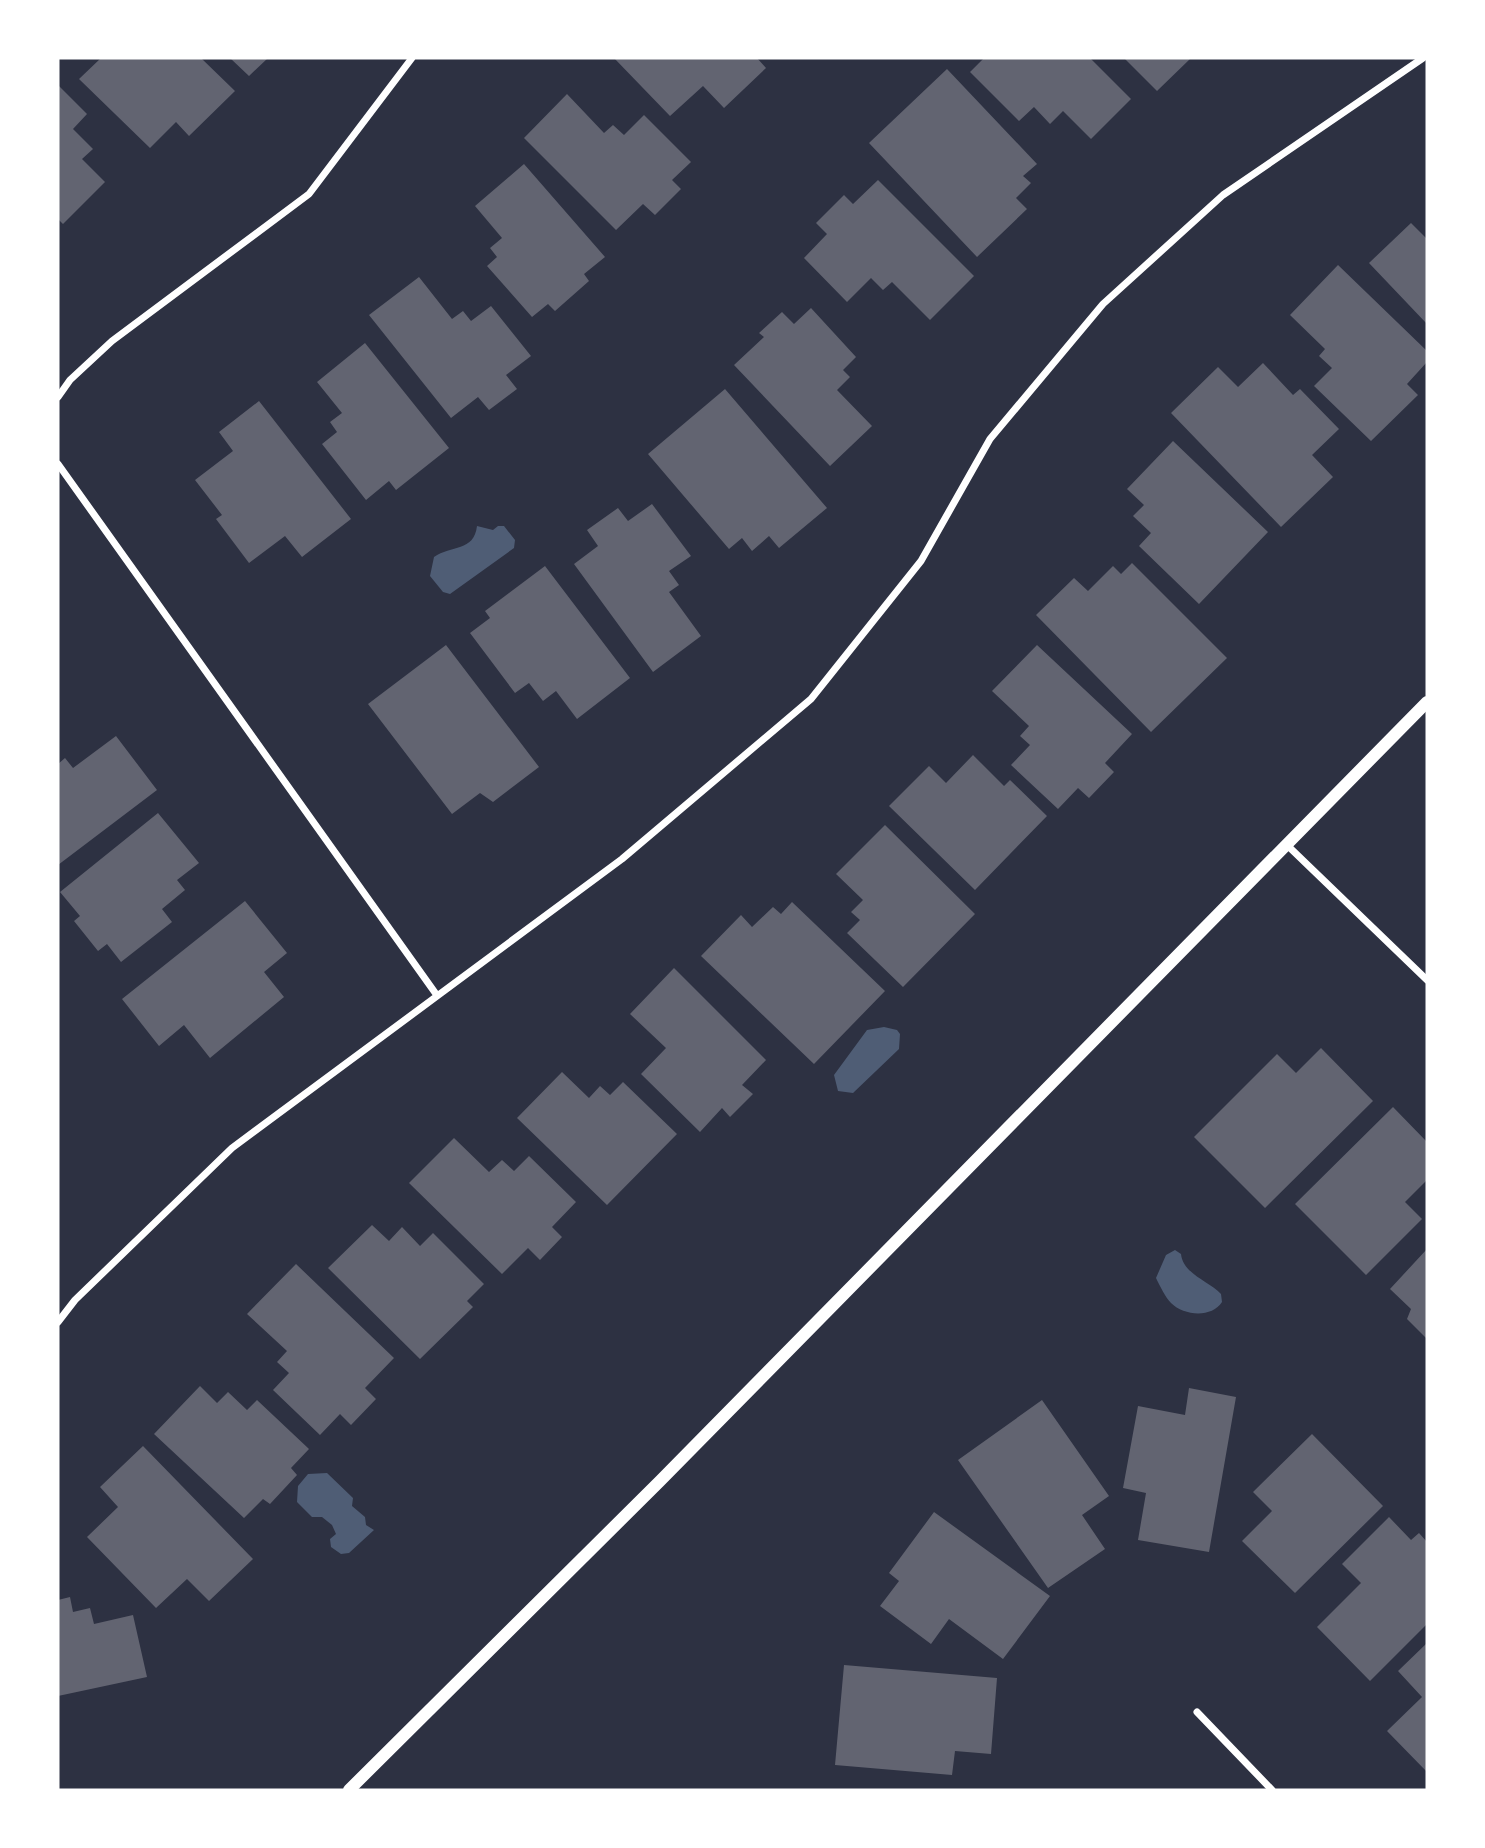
<svg xmlns="http://www.w3.org/2000/svg" width="1485" height="1848" viewBox="0 0 1485 1848" font-family="'Source Sans 3',sans-serif">
  <style>
    .water { fill: #4f5d75 }
    .building { fill: #626471 }
    .lines { fill: none; stroke-linecap: round; stroke-linejoin: round }
    .minor { stroke: #fff; stroke-width: 7 }
    .tertiary { stroke: #fff; stroke-width: 12 }
  </style>
  <rect width="100%" height="100%" fill="#2d3142"/>
  <path class="water" d="M 477,526 L 493,530 L 498,526 L 504,526 L 515,540 L 514,548 L 450,594 L 443,592 L 430,576 L 434,557 C 451,545 474,552 477,526 Z
    M 884,1027 L 897,1030 L 900,1034 L 899,1049 L 853,1093 L 838,1091 L 834,1075 L 867,1030 Z
    M 1175,1250 L 1181,1254 C 1183,1274 1209,1281 1221,1294 L 1222,1302 C 1212,1318 1184,1316 1171,1303 C 1165,1297 1160,1286 1156,1278 L 1166,1255 Z
    M 327,1473 L 353,1498 L 352,1506 L 365,1517 L 366,1525 L 374,1530 L 349,1553 L 341,1554 L 331,1547 L 330,1539 L 336,1534 L 332,1525 L 322,1517 L 312,1517 L 297,1502 L 298,1486 L 308,1474 Z"/>
  <path class="building" d="M 101,58 L 201,58 L 235,91 L 189,136 L 176,122 L 150,148 L 79,79 Z
    M 230,58 L 268,58 L 249,76 Z
    M 614,58 L 757,58 L 766,68 L 724,108 L 703,86 L 670,116 Z
    M 984,58 L 1090,58 L 1131,99 L 1091,139 L 1063,111 L 1050,124 L 1034,107 L 1019,121 L 970,72 Z
    M 1124,58 L 1191,58 L 1157,91 Z
    M 947,69 L 1037,164 L 1023,176 L 1031,183 L 1016,198 L 1027,209 L 977,257 L 869,143 Z
    M 58,85 L 87,114 L 73,129 L 93,149 L 82,159 L 105,182 L 63,224 L 58,219 Z
    M 567,94 L 604,133 L 613,125 L 624,135 L 644,115 L 691,162 L 672,180 L 681,189 L 655,215 L 643,204 L 616,230 L 524,138 Z
    M 524,164 L 605,257 L 584,274 L 589,281 L 555,311 L 548,304 L 532,317 L 487,266 L 497,257 L 490,248 L 502,238 L 475,206 Z
    M 878,180 L 974,276 L 930,320 L 892,282 L 883,290 L 871,278 L 847,302 L 804,258 L 827,234 L 816,223 L 844,195 L 853,204 Z
    M 1411,223 L 1427,239 L 1427,324 L 1369,263 Z
    M 1338,265 L 1427,351 L 1427,362 L 1407,384 L 1418,395 L 1371,441 L 1314,386 L 1332,368 L 1319,356 L 1325,349 L 1290,315 Z
    M 419,277 L 452,319 L 463,311 L 471,321 L 491,306 L 531,356 L 506,375 L 517,389 L 489,410 L 478,397 L 451,418 L 369,315 Z
    M 811,308 L 856,357 L 843,370 L 850,377 L 837,390 L 872,426 L 830,466 L 734,365 L 764,337 L 759,333 L 782,312 L 794,324 Z
    M 365,343 L 449,448 L 396,490 L 389,481 L 366,500 L 322,444 L 337,432 L 330,422 L 342,413 L 317,382 Z
    M 1263,363 L 1293,395 L 1300,389 L 1339,429 L 1312,455 L 1333,477 L 1281,527 L 1171,413 L 1218,367 L 1238,387 Z
    M 725,389 L 827,508 L 779,548 L 769,536 L 752,551 L 742,538 L 729,549 L 648,454 Z
    M 259,401 L 351,519 L 302,557 L 285,536 L 249,563 L 216,519 L 222,515 L 195,480 L 233,451 L 219,432 Z
    M 1173,441 L 1268,532 L 1199,604 L 1139,546 L 1151,533 L 1133,516 L 1144,505 L 1127,489 Z
    M 652,504 L 691,556 L 669,571 L 679,585 L 669,592 L 701,636 L 653,672 L 574,564 L 598,546 L 587,530 L 618,508 L 628,521 Z
    M 1132,563 L 1227,658 L 1151,732 L 1036,615 L 1074,578 L 1088,591 L 1113,566 L 1121,574 Z
    M 545,566 L 630,678 L 577,719 L 556,691 L 543,701 L 529,683 L 515,693 L 470,633 L 490,618 L 485,611 Z
    M 446,645 L 539,767 L 493,802 L 480,793 L 452,814 L 368,704 Z
    M 1037,645 L 1132,734 L 1105,763 L 1114,772 L 1089,798 L 1078,788 L 1058,809 L 1011,765 L 1030,745 L 1020,736 L 1029,726 L 992,691 Z
    M 116,736 L 157,790 L 58,865 L 58,764 L 65,758 L 73,768 Z
    M 973,755 L 1004,786 L 1010,780 L 1047,816 L 975,890 L 889,806 L 929,766 L 946,783 Z
    M 158,813 L 199,863 L 177,880 L 185,890 L 162,909 L 172,922 L 121,962 L 107,944 L 98,951 L 74,921 L 80,916 L 60,892 Z
    M 885,825 L 975,914 L 903,987 L 847,933 L 860,920 L 851,912 L 863,900 L 836,874 Z
    M 245,901 L 287,953 L 264,972 L 284,997 L 210,1058 L 184,1025 L 159,1046 L 122,999 Z
    M 792,902 L 885,991 L 814,1064 L 701,956 L 741,915 L 752,927 L 773,907 L 781,914 Z
    M 674,968 L 766,1060 L 742,1085 L 753,1094 L 730,1117 L 722,1108 L 700,1132 L 641,1074 L 666,1048 L 630,1014 Z
    M 1321,1048 L 1373,1101 L 1265,1208 L 1194,1137 L 1277,1054 L 1296,1073 Z
    M 562,1072 L 589,1098 L 600,1086 L 610,1095 L 623,1082 L 677,1134 L 607,1205 L 517,1118 Z
    M 1393,1107 L 1427,1142 L 1427,1180 L 1405,1202 L 1422,1219 L 1366,1275 L 1295,1204 Z
    M 454,1138 L 489,1172 L 502,1160 L 514,1171 L 529,1156 L 576,1202 L 552,1227 L 562,1237 L 540,1260 L 528,1248 L 502,1274 L 409,1183 Z
    M 372,1225 L 389,1241 L 402,1227 L 420,1246 L 433,1233 L 484,1284 L 467,1301 L 473,1307 L 420,1359 L 328,1268 Z
    M 1427,1249 L 1427,1339 L 1407,1319 L 1411,1309 L 1390,1289 Z
    M 296,1264 L 394,1358 L 365,1388 L 376,1399 L 351,1425 L 340,1414 L 320,1435 L 273,1390 L 289,1373 L 277,1362 L 287,1351 L 247,1314 Z
    M 200,1386 L 217,1403 L 228,1392 L 247,1410 L 257,1400 L 309,1449 L 291,1468 L 297,1475 L 270,1504 L 263,1499 L 244,1518 L 154,1434 Z
    M 1189,1388 L 1236,1397 L 1209,1552 L 1138,1540 L 1146,1493 L 1123,1488 L 1138,1406 L 1185,1415 Z
    M 1042,1400 L 1109,1496 L 1082,1515 L 1105,1549 L 1048,1588 L 958,1460 Z
    M 1312,1434 L 1383,1506 L 1295,1593 L 1242,1541 L 1272,1511 L 1253,1492 Z
    M 143,1446 L 253,1559 L 209,1601 L 187,1579 L 156,1608 L 87,1537 L 118,1507 L 100,1487 Z
    M 934,1512 L 1050,1596 L 1003,1659 L 949,1619 L 931,1644 L 880,1606 L 899,1581 L 889,1573 Z
    M 1389,1517 L 1411,1540 L 1419,1533 L 1427,1542 L 1427,1624 L 1370,1681 L 1317,1627 L 1361,1583 L 1342,1564 Z
    M 70,1597 L 73,1612 L 90,1608 L 94,1624 L 133,1615 L 147,1677 L 58,1696 L 58,1600 Z
    M 1427,1643 L 1427,1772 L 1387,1731 L 1422,1697 L 1398,1671 Z
    M 844,1665 L 997,1678 L 991,1754 L 955,1751 L 952,1775 L 835,1765 Z"/>
  <g class="lines">
    <path class="minor" d="M 58,397 L 70,380 L 112,341 L 309,194 L 412,58
      M 58,464 L 436,994
      M 1288,846 L 1427,980
      M 58,1322 L 75,1300 L 232,1148 L 622,859 L 811,699 L 921,561 L 990,439 L 1103,304 L 1223,195 L 1423,58
      M 1197,1712 L 1272,1790"/>
    <path class="tertiary" d="M 349,1790 L 660,1481 L 1427,702"/>
  </g>
  <rect width="1485" height="1848" fill="none" stroke="#ffffff" stroke-width="119"/>
</svg>
